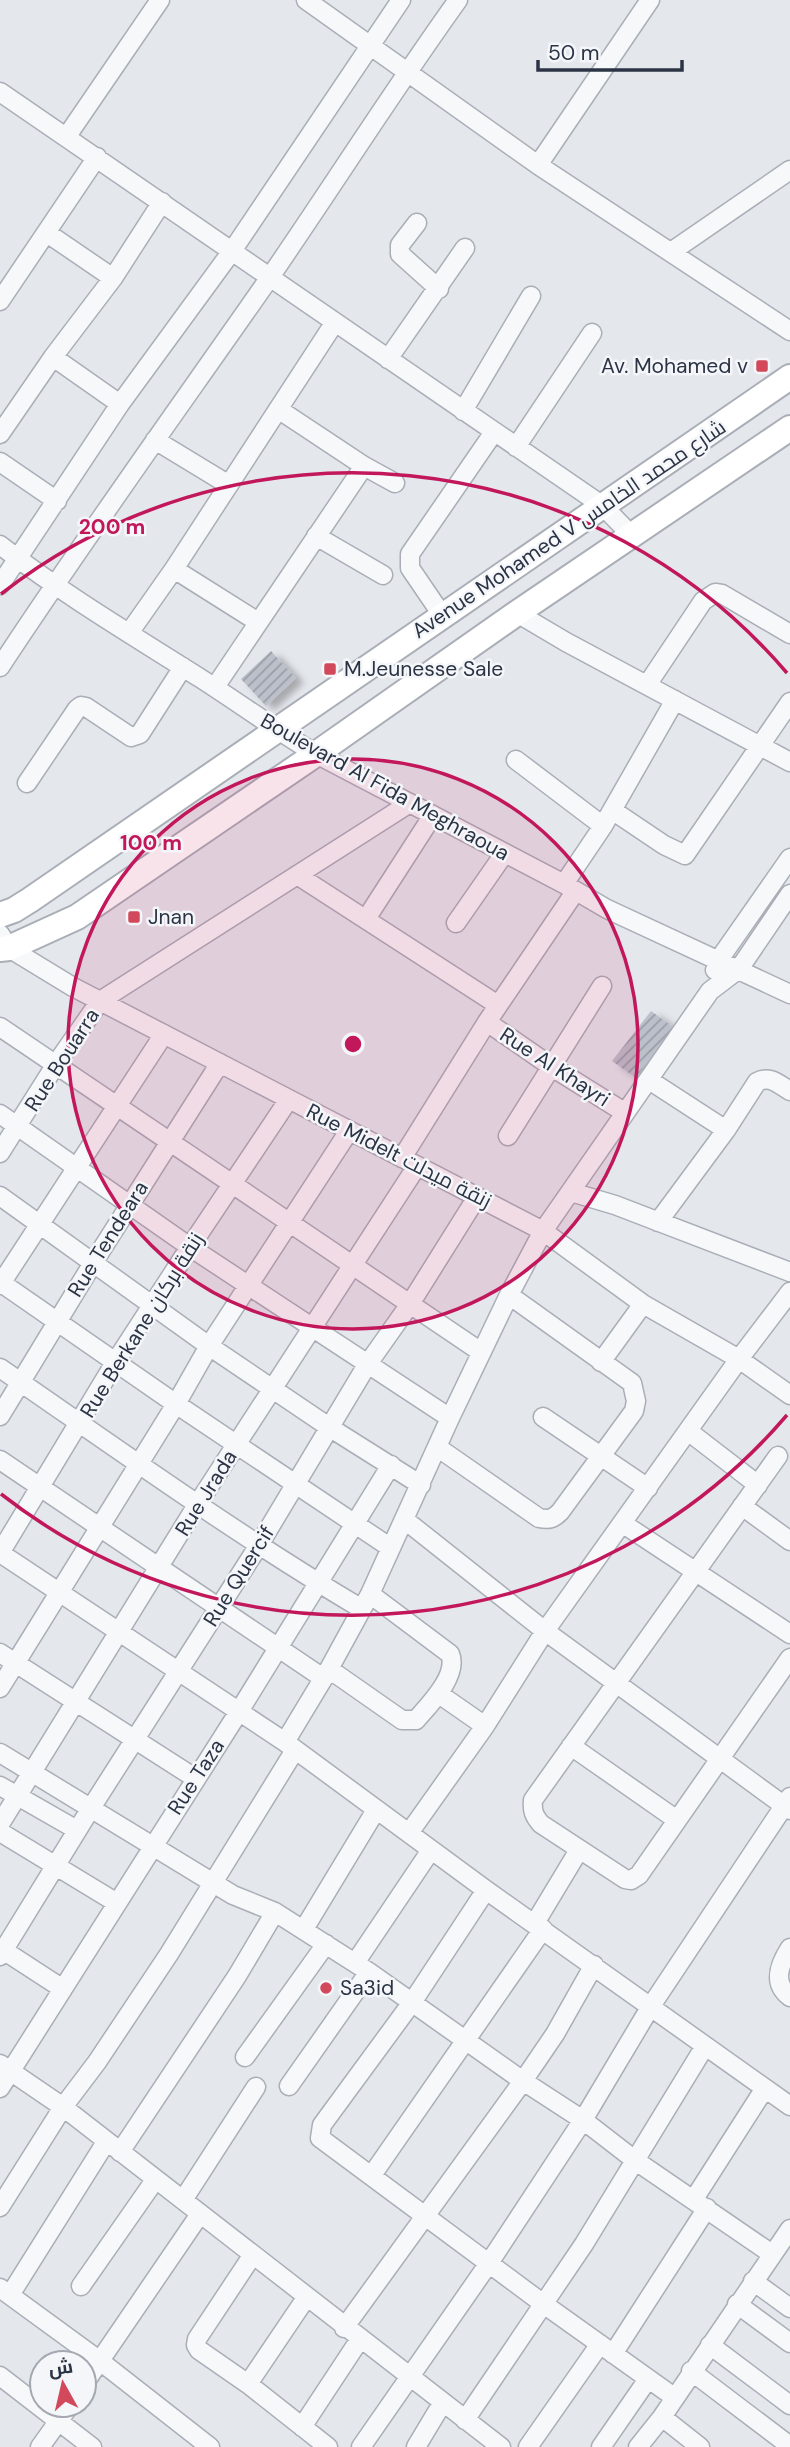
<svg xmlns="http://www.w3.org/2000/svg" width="790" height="2447" viewBox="0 0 790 2447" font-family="'DM Sans',Cairo,sans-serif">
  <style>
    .building { fill: url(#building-hatch); filter: url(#shadow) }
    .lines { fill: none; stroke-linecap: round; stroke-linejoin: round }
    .street-casing { stroke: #a9aeb7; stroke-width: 21 }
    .secondary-casing { stroke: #a9aeb7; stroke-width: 28 }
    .street { stroke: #f7f8fa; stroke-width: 18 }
    .secondary { stroke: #fff; stroke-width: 24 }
    .ring { fill: none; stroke: #c2185b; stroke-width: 3.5 }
    .poi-dot { fill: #d1495b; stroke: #f4f6f9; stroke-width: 2.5 }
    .labels { text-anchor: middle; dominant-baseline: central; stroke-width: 5; stroke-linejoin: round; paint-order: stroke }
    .poi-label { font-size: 21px; fill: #2b3445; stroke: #f4f6f9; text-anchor: start }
    .street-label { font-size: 21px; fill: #2b3445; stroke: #f4f6f9 }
    .centre { fill: #c2185b; stroke: #f4f6f9; stroke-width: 3.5 }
    .ring-label { font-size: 21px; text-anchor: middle; font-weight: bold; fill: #c2185b; stroke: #f4f6f9; stroke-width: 5; stroke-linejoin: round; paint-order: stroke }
  </style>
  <defs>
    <pattern id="building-hatch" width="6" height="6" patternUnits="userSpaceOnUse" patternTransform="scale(1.75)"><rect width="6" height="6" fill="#bbc0ca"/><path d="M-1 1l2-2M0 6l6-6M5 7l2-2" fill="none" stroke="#989da6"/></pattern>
    <filter id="shadow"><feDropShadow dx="8" dy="4.5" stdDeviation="3.5" flood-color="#0004"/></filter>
  </defs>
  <rect width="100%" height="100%" fill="#e4e7ec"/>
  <path class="building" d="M 271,651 L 296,678 L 266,706 L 241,679 Z
    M 651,1011 L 676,1029 L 651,1061 L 649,1059 L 636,1078 L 612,1061 Z"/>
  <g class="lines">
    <defs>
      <path id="street" d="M 306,0 L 538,165 L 790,331
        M 0,92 L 603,506 L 631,535
        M 67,136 L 160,0
        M 538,165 L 650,0
        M 417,223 L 400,245 L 400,254 L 439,289
        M 47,233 L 113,278
        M 671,252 L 790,170
        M 0,301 L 97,157
        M 53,357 L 120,404
        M 388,359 L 465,248
        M 278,409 L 364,466 L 395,483
        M 463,411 L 531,296
        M 0,434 L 53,357 L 113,278 L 162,202
        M 155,440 L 229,485
        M 516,447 L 592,333
        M 0,462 L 57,501
        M 316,536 L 383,575
        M 0,545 C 63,594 132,635 200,678 C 239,703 276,730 316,754 L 564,884 L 607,909 L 790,994
        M 174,569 L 258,622
        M 0,585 L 120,404 L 232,251 L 401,0
        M 517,613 L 566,642 L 790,762
        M 442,615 L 410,568 L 410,554 L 494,432
        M 129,633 L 174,569 L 335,322
        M 0,667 C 86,536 178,409 268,280 C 332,187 392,92 458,0
        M 647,685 L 703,601 L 715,593 L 722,594 L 790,634
        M 215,687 L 364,466
        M 516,760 L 603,826
        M 27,783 L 77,709 L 81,706 L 86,707 L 131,737 L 140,734 L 183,667
        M 612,810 L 664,845 L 685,855 L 790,702
        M 297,875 L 498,1005
        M 564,884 L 603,826 L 675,700
        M 366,919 L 433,815
        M 456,923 L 504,854
        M 0,934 L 9,948 L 73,987 L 543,1231 L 643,1304 L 739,1359 L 790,1395
        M 715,970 L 718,961 L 790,858
        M 487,1022 L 552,1067 L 624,1112
        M 0,1027 L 481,1352
        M 649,1080 L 726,1130
        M 0,1114 L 190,1247 L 450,1418
        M 508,1136 L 602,986
        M 0,1153 L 56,1064 L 100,1001 L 410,803
        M 402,1158 L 487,1022 L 575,892
        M 571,1192 L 615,1205 L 790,1272
        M 0,1196 L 209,1346 L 329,1427 L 421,1485
        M 658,1222 L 726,1130 L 757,1082 C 770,1075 778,1084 790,1091
        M 0,1282 L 176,1404 L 391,1548
        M 0,1285 L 164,1034
        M 601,1362 L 643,1304
        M 0,1368 C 119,1450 237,1535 362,1609
        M 0,1416 L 93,1263 L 220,1063
        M 543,1417 L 648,1488
        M 688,1431 L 758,1485
        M 437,1447 L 539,1518 C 549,1520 553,1519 560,1512 L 634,1411 L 636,1401 L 632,1383 L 509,1295
        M 778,1456 L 533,1800 C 532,1811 534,1816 541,1824 L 625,1879 L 631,1880 L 639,1875 L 790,1658
        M 0,1460 L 323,1678
        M 742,1506 L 790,1541
        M 405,1520 L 545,1631 L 790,1810
        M 622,1523 L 790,1634
        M 0,1553 L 285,1742 L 486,1890 L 790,2106
        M 0,1553 L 116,1361 L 190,1247 L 289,1099
        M 0,1653 L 195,1778
        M 329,1669 L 402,1720 L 416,1720 C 429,1705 459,1675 450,1654 L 370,1594
        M 0,1688 L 176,1404 L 209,1346 L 349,1131
        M 439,1694 L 485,1726
        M 285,1742 L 329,1669 L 370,1594 L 450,1418 L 509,1295 L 543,1231 L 710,991 L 739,969 L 790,894
        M 571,1746 L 677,1820
        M 0,1753 L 233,1895 L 275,1912 L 369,1972 L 523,2081 L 583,2120 L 636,2161 L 772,2254
        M 0,1786 L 77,1830
        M 0,1824 L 197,1505 L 417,1166
        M 0,1832 L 117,1903
        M 409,1833 L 485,1726 L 545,1631 L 739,1359 L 790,1292
        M 486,1890 L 413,2001 L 322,2125 L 320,2138 L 545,2305 L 674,2397
        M 535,1923 L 579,1850
        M 304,1929 L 376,1810
        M 0,1948 L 63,1989
        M 790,1948 C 779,1965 772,1983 790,1997
        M 0,1956 L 91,1808 L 259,1545 L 367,1365 L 410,1304 L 477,1197
        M 355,1963 L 431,1850
        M 245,2057 L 326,1944
        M 0,2064 L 63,2107 L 501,2447
        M 289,2086 L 369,1972
        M 0,2088 L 238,1713 L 391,1465
        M 120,2152 L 237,1976 L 275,1912
        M 372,2175 L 543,1929
        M 694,2199 L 765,2088
        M 183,2200 L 256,2087
        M 0,2207 L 63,2107 L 97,2062 L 169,1954 L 295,1750
        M 252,2256 L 197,2339 L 196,2345 L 199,2350 L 248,2384 L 328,2447
        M 753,2281 L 790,2308
        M 81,2286 L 155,2180
        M 0,2288 L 100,2361 L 210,2447
        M 10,2295 L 106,2142
        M 737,2304 L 790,2343
        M 344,2328 L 523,2081 L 555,2034 L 594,1965
        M 710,2345 L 790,2405
        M 613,2354 L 707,2208
        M 691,2371 L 790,2446
        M 0,2376 L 92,2447
        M 84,2384 L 200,2214
        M 248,2384 L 306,2298
        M 662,2417 L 700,2447
        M 465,2420 L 584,2244 L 705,2046
        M 302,2427 L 360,2339
        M 40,2447 L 70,2405
        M 361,2447 L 489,2263 L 583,2120 L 651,2006 L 790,1797
        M 416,2447 L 443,2402
        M 528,2447 L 600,2344
        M 601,2447 L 648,2379
        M 638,2447 L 662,2417 L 790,2229"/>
      <path id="secondary" d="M 0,915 L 14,910 L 30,900 L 790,377
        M 0,949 L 9,948 L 77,917 L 316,754 L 517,613 L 790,428"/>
    </defs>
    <use href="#street" class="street-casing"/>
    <use href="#secondary" class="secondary-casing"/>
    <use href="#street" class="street"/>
    <use href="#secondary" class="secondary"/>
  </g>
  <circle cx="353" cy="1044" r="285" fill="#c2185b" fill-opacity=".12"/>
  <g class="ring">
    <circle cx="353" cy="1044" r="285"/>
    <path d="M787 1415A571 571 0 0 1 1 1494M1 594A571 571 0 0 1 787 673"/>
  </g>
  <g class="poi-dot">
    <rect x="755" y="359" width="14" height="14" rx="3.5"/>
    <rect x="323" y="662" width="14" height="14" rx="3.5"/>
    <rect x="127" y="910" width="14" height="14" rx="3.5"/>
    <circle cx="326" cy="1988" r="7"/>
  </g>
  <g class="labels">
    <g class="poi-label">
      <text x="748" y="366" text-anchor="end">Av. Mohamed v</text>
      <text x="344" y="669">M.Jeunesse Sale</text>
      <text x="148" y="917">Jnan</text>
      <text x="340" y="1988">Sa3id</text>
    </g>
    <g class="street-label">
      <text transform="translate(569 529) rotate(-34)">Avenue Mohamed V شارع محمد الخامس</text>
      <text transform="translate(385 787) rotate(29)">Boulevard Al Fida Meghraoua</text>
      <text transform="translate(62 1060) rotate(-57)">Rue Bouarra</text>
      <text transform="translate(555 1067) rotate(33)">Rue Al Khayri</text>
      <text transform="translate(399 1156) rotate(27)">Rue Midelt زنقة ميدلت</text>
      <text transform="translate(108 1239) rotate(-58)">Rue Tendeara</text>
      <text transform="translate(142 1325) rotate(-58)">Rue Berkane زنقة بركان</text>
      <text transform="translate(206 1493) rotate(-58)">Rue Jrada</text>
      <text transform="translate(239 1576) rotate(-58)">Rue Quercif</text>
      <text transform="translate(196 1777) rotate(-57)">Rue Taza</text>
    </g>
  </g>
  <circle cx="353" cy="1044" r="10" class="centre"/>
  <g class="ring-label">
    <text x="112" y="534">200 m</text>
    <text x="151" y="850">100 m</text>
  </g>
  <g transform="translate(63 2384) rotate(352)"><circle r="33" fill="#f4f6f9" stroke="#a4a8b1" stroke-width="2"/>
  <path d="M0-5L12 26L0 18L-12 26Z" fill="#d1495b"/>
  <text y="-10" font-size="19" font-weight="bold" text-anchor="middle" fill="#2b3445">ش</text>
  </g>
  <path d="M538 60v10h144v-10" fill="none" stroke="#2b3445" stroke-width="3.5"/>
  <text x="548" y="60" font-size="21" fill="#2b3445" stroke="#f4f6f9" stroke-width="5" paint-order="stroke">50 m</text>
</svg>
